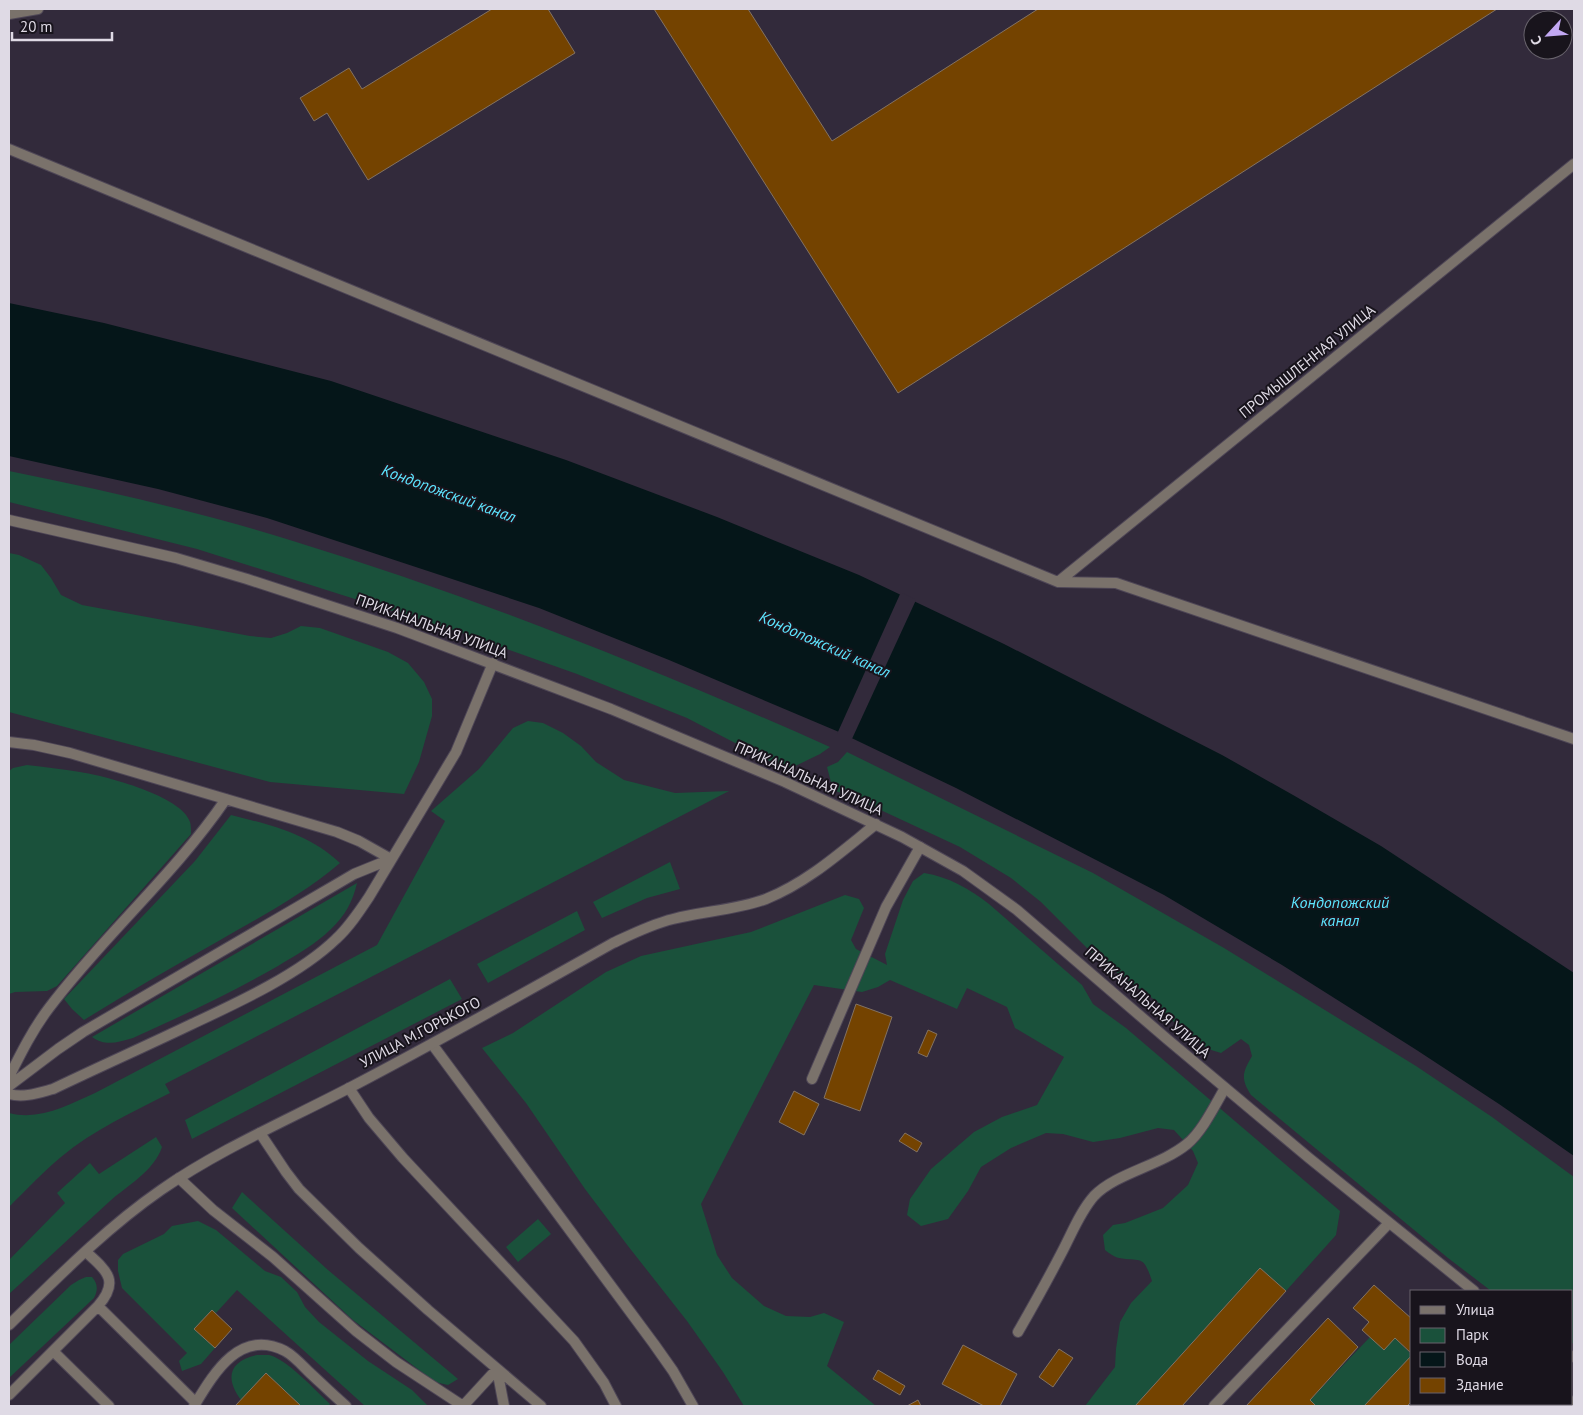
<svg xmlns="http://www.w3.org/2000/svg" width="1583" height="1415" viewBox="0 0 1583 1415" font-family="'PT Sans',sans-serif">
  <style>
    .green { fill: #1a513b }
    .water { fill: #051619 }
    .pier { fill: #322a3b }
    .building { fill: #744300; stroke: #837262 }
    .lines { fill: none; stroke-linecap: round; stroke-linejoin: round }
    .lane-casing { stroke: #4e4656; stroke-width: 12 }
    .street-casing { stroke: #4e4656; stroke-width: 12 }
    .lane { stroke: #7a726b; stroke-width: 10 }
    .street { stroke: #7a726b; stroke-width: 10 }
    .labels { text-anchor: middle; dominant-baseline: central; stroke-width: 4; stroke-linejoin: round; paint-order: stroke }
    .street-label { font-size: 15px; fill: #dfdae5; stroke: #18141c }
    .water-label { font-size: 16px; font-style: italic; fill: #5de4fe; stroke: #18141c }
  </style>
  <rect width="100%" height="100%" fill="#322a3b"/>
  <path class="green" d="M 9,471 C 104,490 200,512 293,541 C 476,597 655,669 830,747 L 820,754 L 787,770 L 687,718 L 577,674 L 462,633 L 197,549 L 9,502 Z
    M 9,553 L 19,555 L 41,565 L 51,578 L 61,595 L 82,605 L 250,636 L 271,638 L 287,633 L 301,626 L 320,628 L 388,652 L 408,663 L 424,682 L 432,699 L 432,716 L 419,762 L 404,794 L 270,782 L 9,712 Z
    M 528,721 L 543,723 L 563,733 L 581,746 L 596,762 L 624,780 L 675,793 L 729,791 L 165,1084 L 170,1093 C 133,1112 93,1130 61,1157 C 43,1172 26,1190 9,1207 L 9,1113 C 40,1121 68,1105 95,1093 L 377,945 L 445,821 L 431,811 L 479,769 L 513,728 Z
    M 847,752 L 1093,873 L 1224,948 L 1416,1066 L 1492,1117 L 1574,1177 L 1574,1344 L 1572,1343 L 1572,1291 L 1491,1291 L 1486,1287 L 1448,1258 L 1251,1095 C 1240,1078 1243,1072 1252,1056 L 1249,1045 L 1241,1039 L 1221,1053 L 1208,1049 L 1164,1014 L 1159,1003 L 1098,959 L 1041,902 L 1011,878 L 960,847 L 857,799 L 833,790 L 827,767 L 838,762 Z
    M 27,765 C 44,767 63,769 80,772 C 106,776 182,796 190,822 C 191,825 191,830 191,834 L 57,986 L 47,991 L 15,992 L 9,994 L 9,771 L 13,768 Z
    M 231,815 C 271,825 309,834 340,863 C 301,896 260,917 215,943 C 171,968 127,993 84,1020 L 72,1009 L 64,999 L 195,861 Z
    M 670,862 L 680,889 L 647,898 L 602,918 L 593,902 Z
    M 924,873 C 949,877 970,889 989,904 L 1082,985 L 1093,1004 L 1126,1028 L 1340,1211 L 1336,1235 L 1286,1291 L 1260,1268 L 1135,1406 L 1085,1406 L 1115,1367 L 1116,1349 L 1120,1322 L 1131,1303 L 1152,1281 C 1143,1254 1142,1262 1119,1258 C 1114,1257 1109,1253 1105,1250 L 1103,1235 L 1113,1225 L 1125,1223 L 1163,1208 L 1188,1185 L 1198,1163 L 1193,1151 L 1174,1130 L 1158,1128 L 1120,1138 L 1093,1142 L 1063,1134 L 1046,1133 L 1011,1148 L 981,1167 L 968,1191 L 948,1219 L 921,1226 L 907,1215 L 910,1199 L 931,1169 L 974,1132 L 1002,1117 L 1037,1105 L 1064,1057 L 1015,1028 L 1007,1007 L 967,988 L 957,1009 L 890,980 L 878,987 L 862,992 L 814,985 L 701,1204 L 717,1255 L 732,1278 L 764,1306 L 786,1316 L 810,1317 L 824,1313 L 844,1322 L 827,1366 L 876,1406 L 744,1406 L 723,1372 L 687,1321 L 628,1246 L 585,1189 L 526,1103 L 482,1048 L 513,1033 L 606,972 L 641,956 L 751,932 L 845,895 L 859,899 L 864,908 L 851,940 L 856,949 L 887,965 L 885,954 L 903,900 L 913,881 Z
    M 357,883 C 353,901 345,916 331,929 C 316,944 296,955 278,966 C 231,993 182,1016 133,1038 C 118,1042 106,1047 92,1037 Z
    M 577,911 L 585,930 L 488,983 L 477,964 Z
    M 450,979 L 462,999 L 192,1139 L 185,1120 Z
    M 156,1137 L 162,1147 C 154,1171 128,1185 110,1201 C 76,1232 43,1263 9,1294 L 9,1260 L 65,1203 L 57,1193 L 90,1163 L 99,1174 Z
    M 242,1192 L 328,1270 L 458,1379 L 448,1385 L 435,1382 L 353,1320 L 232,1208 Z
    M 538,1219 L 551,1234 L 518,1262 L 506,1247 Z
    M 198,1221 L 216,1230 L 265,1271 L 281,1277 L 297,1292 L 305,1307 L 319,1322 L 368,1361 L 412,1390 L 428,1406 L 365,1406 L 237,1290 L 216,1313 L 212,1310 L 194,1329 L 215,1348 L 201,1364 L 182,1371 L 179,1361 L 187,1353 L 122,1288 L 118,1271 L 118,1260 L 123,1254 L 164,1234 L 172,1226 Z
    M 86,1277 L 92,1277 C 98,1284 98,1290 94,1298 L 9,1378 L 9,1345 L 71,1285 L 79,1280 Z
    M 1370,1337 L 1395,1338 L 1412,1355 L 1364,1406 L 1316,1406 L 1310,1400 Z
    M 257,1355 C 261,1355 265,1355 269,1355 C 287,1359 316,1391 330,1404 L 328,1406 L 301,1406 L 266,1373 L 241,1400 C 224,1377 230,1361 257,1355 Z"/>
  <path class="water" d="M 9,303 L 104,323 L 331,381 L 566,460 L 717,517 L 859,575 L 1004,644 L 1222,755 L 1293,795 L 1381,846 L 1574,973 L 1574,1156 L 1499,1104 L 1415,1049 L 1282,965 L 1164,895 L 956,788 L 839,732 L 669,660 L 539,608 L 440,575 L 267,518 L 158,489 L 9,456 Z"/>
  <path class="pier" d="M 901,592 L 916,600 L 851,741 L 837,734 Z"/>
  <path class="building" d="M 492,9 L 548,9 L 575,53 L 368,180 L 327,113 L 314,121 L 300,98 L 349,68 L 362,89 Z
    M 654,9 L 748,9 L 832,141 L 1038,9 L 1497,9 L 898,393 Z
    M 856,1004 L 892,1017 L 860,1111 L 824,1098 Z
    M 928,1030 L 937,1034 L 927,1057 L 918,1053 Z
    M 794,1091 L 819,1104 L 804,1135 L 779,1122 Z
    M 905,1133 L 922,1143 L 917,1152 L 899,1141 Z
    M 1260,1268 L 1286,1291 L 1182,1406 L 1135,1406 Z
    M 1374,1285 L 1412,1319 L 1412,1354 L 1395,1338 L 1384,1350 L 1362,1330 L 1369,1322 L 1353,1308 Z
    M 212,1310 L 232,1329 L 215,1348 L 194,1329 Z
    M 1328,1318 L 1358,1347 L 1310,1400 L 1316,1406 L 1246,1406 Z
    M 963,1345 L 1017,1374 L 1000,1406 L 984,1406 L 942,1384 Z
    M 1059,1349 L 1073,1358 L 1053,1387 L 1039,1377 Z
    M 1412,1355 L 1412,1401 L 1407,1406 L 1364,1406 Z
    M 878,1370 L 905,1386 L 900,1395 L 873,1379 Z
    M 266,1373 L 301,1406 L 235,1406 Z
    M 918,1400 L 921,1406 L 907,1406 Z
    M 1454,1404 L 1489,1404 L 1487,1406 L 1452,1406 Z
    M 1489,1404 L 1531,1404 L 1529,1406 L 1487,1406 Z"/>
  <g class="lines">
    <defs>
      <path id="lane" d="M 9,14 L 38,9
        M 9,149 L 1058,582 L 1116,583 L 1574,739
        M 1058,582 L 1574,164
        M 9,742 L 34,745 L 70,753 L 337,832 L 359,841 L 391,859
        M 432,1044 L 654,1344 L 673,1371 L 693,1406
        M 9,1077 C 21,1053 33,1029 49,1008 C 104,935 174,875 226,799
        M 812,1079 L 886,907 L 920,847
        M 9,1086 L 58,1049 L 83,1032 L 337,884 L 354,874 L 391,859
        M 349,1088 L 369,1118 L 403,1158 L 574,1341 L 604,1383 L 616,1406
        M 9,1094 C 24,1098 38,1093 53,1089 C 99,1067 146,1046 192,1024 C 237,1003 300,974 336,939 C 349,927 359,912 369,897 L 456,752 L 493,663
        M 260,1133 L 286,1172 L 299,1189 L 359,1248 L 428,1310 L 541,1406
        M 179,1178 L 213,1210 L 273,1257 L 356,1331 L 396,1362 L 463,1406
        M 86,1252 C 107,1271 120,1281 98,1306
        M 1018,1332 C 1033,1306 1048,1279 1062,1252 C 1072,1233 1080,1212 1094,1196 C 1116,1173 1160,1166 1187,1144 C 1202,1132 1215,1105 1225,1088
        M 53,1351 L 109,1406
        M 9,1395 L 98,1306 L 196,1403
        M 194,1406 C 214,1373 240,1328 285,1351 C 294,1356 302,1365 309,1372 C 321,1383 333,1395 346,1406
        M 463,1406 L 497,1369 L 504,1406
        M 1214,1406 L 1389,1223
        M 1433,1406 L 1435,1404
        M 1571,1406 L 1574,1401"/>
      <path id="street" d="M 9,520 L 176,558 L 247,579 L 397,628 L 611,709 L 785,782 L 902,837 L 963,871 L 1017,910 L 1167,1039 L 1309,1158 L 1474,1291
        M 9,1325 C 57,1278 106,1228 161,1190 C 220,1149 288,1120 351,1087 C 439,1041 526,992 613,943 C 632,934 652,924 673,919 C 704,911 736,910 766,899 C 808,882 841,852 876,824
        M 1572,1356 L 1574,1357"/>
    </defs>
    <use href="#lane" class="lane-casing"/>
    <use href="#street" class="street-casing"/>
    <use href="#lane" class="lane"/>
    <use href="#street" class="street"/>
  </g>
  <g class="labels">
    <g class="street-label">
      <text transform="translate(1307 361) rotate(-39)">ПРОМЫШЛЕННАЯ УЛИЦА</text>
      <text transform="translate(432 626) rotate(20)">ПРИКАНАЛЬНАЯ УЛИЦА</text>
      <text transform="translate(809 778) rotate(24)">ПРИКАНАЛЬНАЯ УЛИЦА</text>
      <text transform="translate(1148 1002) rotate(41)">ПРИКАНАЛЬНАЯ УЛИЦА</text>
      <text transform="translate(420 1032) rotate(-28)">УЛИЦА М.ГОРЬКОГО</text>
    </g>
    <g class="water-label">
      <text transform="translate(449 493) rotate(20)">Кондопожский канал</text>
      <text transform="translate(825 644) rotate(24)">Кондопожский канал</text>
      <text x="1340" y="902">Кондопожский<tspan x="1340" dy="18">канал</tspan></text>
    </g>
  </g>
  <rect width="1583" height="1415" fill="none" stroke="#dfdae5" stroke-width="20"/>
  <rect x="1410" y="1290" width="162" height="115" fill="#18141c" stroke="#68636c"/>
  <rect x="1420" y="1306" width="25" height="8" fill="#7a726b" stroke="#68636c"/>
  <text x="1456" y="1315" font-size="15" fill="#dfdae5">Улица</text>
  <rect x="1420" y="1328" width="25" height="15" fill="#1a513b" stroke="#68636c"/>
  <text x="1456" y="1340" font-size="15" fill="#dfdae5">Парк</text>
  <rect x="1420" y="1352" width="25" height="15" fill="#051619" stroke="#68636c"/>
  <text x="1456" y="1365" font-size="15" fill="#dfdae5">Вода</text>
  <rect x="1420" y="1378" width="25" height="15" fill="#744300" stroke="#68636c"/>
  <text x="1456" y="1390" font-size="15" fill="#dfdae5">Здание</text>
  <g transform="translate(1548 35) rotate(244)"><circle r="24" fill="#18141c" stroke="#68636c"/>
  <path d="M0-4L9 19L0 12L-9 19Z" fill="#c2a8f2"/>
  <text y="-8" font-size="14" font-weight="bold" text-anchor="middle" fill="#dfdae5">С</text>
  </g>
  <path d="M12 32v8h100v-8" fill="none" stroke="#dfdae5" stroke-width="2.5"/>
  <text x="20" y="32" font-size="15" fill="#dfdae5" stroke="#18141c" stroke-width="4" paint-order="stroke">20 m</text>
</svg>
